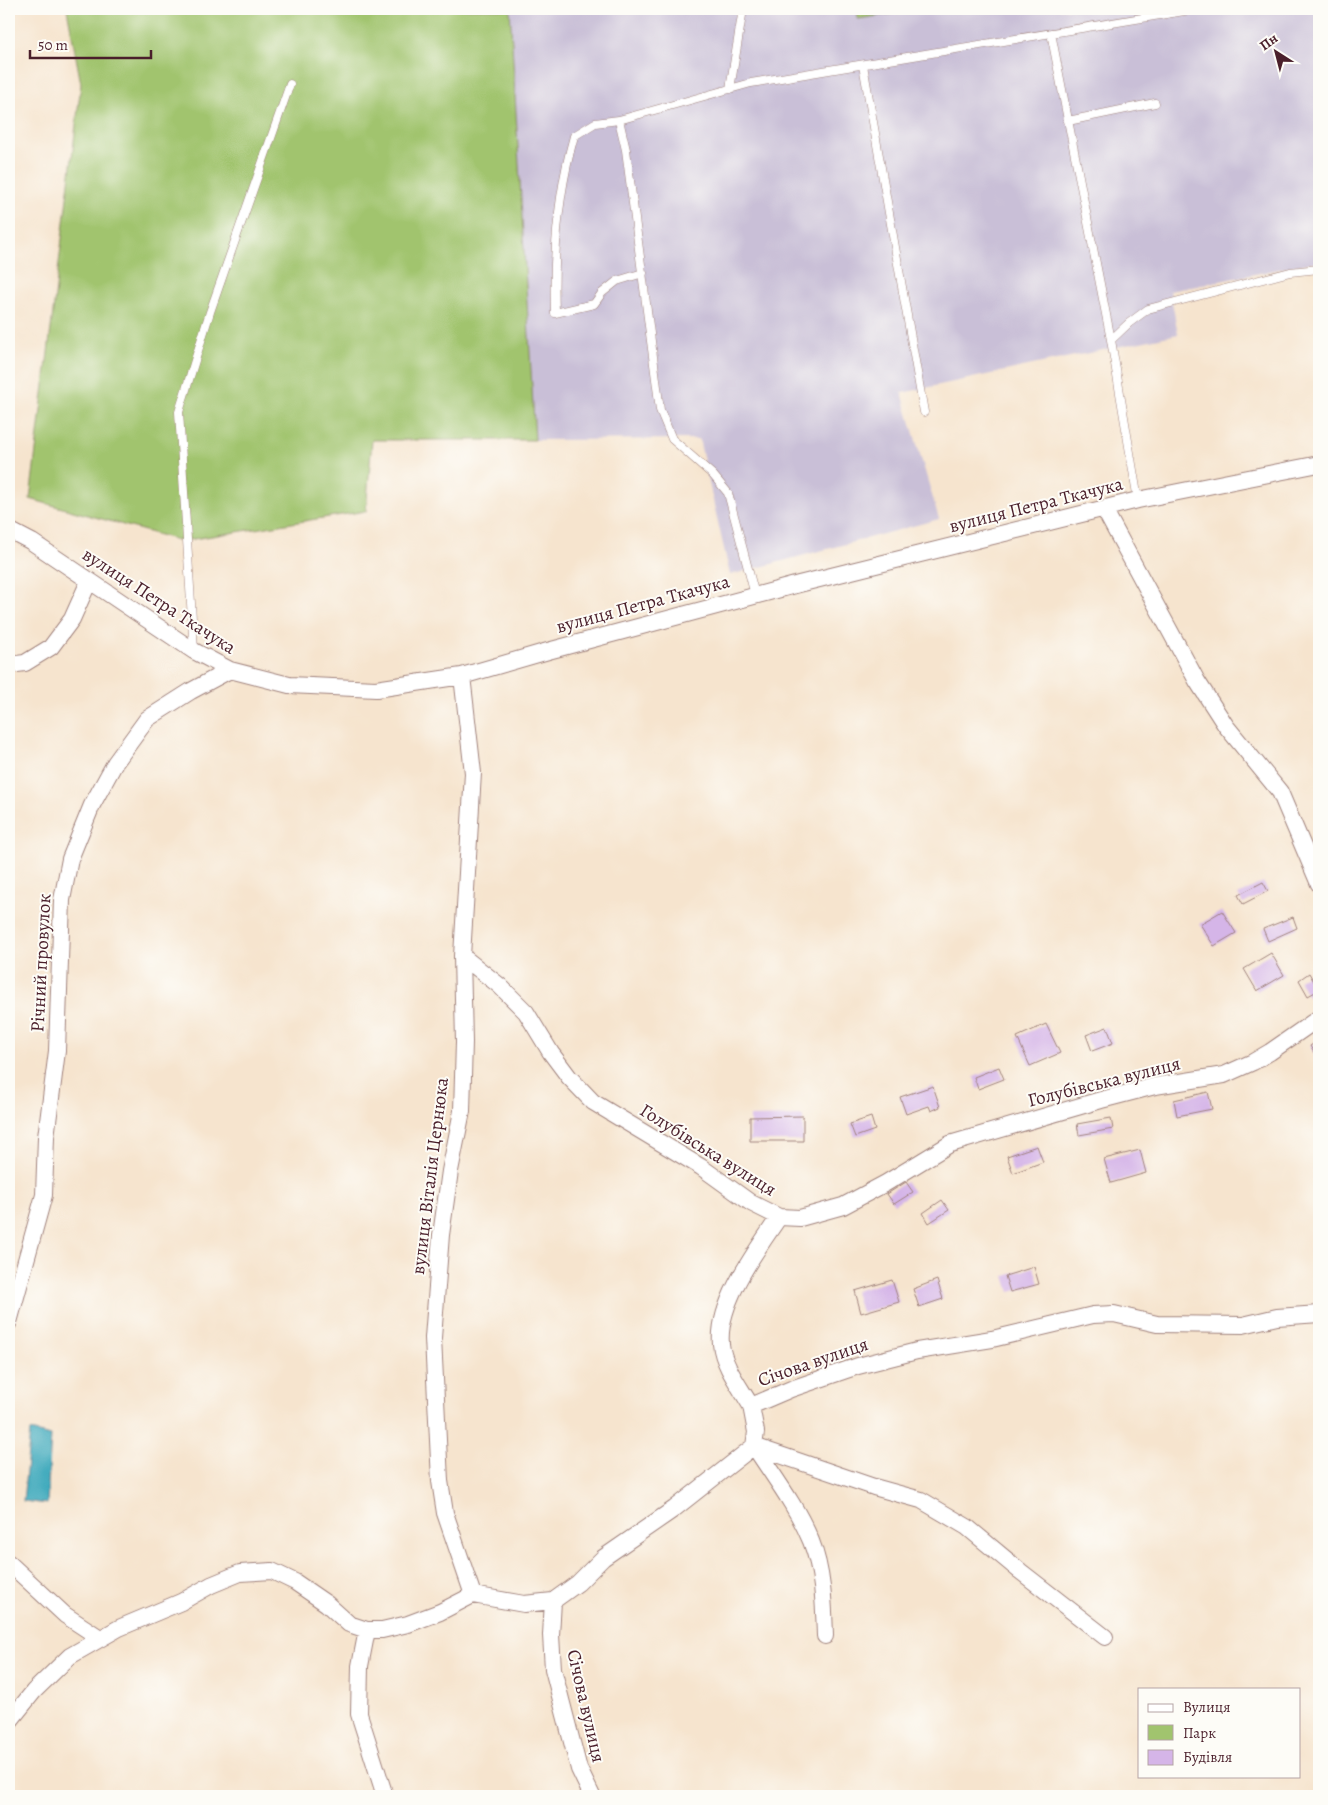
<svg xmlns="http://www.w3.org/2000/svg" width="1328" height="1805" viewBox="0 0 1328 1805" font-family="Alegreya,serif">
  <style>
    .industrial { fill: #c9bfd7 }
    .green { fill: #a1c46e; stroke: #76724c }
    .water { fill: #3ca9bc; stroke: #436474 }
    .building { fill: #d5b5e8 }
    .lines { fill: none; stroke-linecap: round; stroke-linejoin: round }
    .service-casing { stroke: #a0827c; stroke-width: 9 }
    .minor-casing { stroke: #a0827c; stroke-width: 18 }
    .service { stroke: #fff; stroke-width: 8 }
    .minor { stroke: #fff; stroke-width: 16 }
    .labels { text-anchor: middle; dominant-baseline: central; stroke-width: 4; stroke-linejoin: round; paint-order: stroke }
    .street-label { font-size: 19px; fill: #4a1f2b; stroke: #fdfcf7 }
  </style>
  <rect width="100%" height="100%" fill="#fdfcf7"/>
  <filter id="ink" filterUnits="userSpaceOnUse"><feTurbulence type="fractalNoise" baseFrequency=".02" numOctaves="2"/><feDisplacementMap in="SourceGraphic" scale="10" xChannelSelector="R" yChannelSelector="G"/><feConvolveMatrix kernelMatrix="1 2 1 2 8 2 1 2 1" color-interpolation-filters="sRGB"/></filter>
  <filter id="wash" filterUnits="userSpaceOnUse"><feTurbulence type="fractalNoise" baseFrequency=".0096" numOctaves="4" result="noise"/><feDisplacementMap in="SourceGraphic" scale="20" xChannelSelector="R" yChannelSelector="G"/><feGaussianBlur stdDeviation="1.12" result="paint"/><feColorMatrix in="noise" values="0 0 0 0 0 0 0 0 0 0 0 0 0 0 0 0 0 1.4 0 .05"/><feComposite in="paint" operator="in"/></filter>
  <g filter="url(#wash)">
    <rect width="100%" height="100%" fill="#f6e4ce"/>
    <path class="industrial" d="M 510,9 L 857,9 L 858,19 L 922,9 L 1319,9 L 1319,261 L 1170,291 L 1178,334 L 902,393 L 939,519 L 730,575 L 699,439 L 535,440 Z"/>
    <path class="green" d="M 67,9 L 510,9 L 535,440 L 372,440 L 366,511 L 181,541 L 30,499 L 81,84 Z
      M 857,9 L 922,9 L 858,19 Z"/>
    <path class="water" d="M 30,1431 L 51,1436 L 47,1504 L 23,1501 Z"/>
    <g id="blocks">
      <path class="building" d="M 1263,882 L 1268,891 L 1243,904 L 1238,895 Z
        M 1222,911 L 1236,933 L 1214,946 L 1200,924 Z
        M 1293,917 L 1297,928 L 1268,941 L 1263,929 Z
        M 1271,953 L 1284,975 L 1257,991 L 1244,969 Z
        M 1309,973 L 1319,990 L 1308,996 L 1299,980 Z
        M 1046,1024 L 1060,1053 L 1030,1066 L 1017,1037 Z
        M 1107,1027 L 1113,1043 L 1092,1051 L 1086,1035 Z
        M 1319,1040 L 1319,1061 L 1310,1046 Z
        M 999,1067 L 1004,1079 L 978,1089 L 974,1077 Z
        M 933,1086 L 940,1107 L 931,1111 L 929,1106 L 906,1114 L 900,1097 Z
        M 1208,1092 L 1212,1109 L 1177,1116 L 1174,1100 Z
        M 803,1116 L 803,1141 L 750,1141 L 750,1117 Z
        M 871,1117 L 875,1130 L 855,1137 L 850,1124 Z
        M 1111,1118 L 1113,1129 L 1079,1135 L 1077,1124 Z
        M 1037,1146 L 1043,1162 L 1013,1173 L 1007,1156 Z
        M 1140,1150 L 1146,1173 L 1111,1183 L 1104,1159 Z
        M 906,1182 L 913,1192 L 894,1204 L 887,1194 Z
        M 942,1200 L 949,1210 L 929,1223 L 923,1213 Z
        M 1034,1267 L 1039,1284 L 1010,1292 L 1005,1276 Z
        M 892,1280 L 899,1302 L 861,1313 L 855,1291 Z
        M 937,1280 L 943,1299 L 919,1307 L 913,1289 Z"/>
    </g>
  </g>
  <g filter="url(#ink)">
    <use href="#blocks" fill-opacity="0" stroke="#a0827c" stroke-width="1"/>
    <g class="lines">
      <defs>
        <path id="service" d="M 1051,33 L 1111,340
          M 863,65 L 924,412
          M 730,89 L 743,9
          M 619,120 L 595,123 L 574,136 C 558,193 553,255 555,313 L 594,304 L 602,293 L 617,281 L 643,273
          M 1068,121 L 1155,103
          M 1138,500 L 1111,340 L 1129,323 L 1148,309 L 1290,272 L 1319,269
          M 755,595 L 728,493 L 713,475 L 672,439 L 660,410 L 626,150 L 619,120 L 751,83 L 1196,9
          M 194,651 L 179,412 L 210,312 L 290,84"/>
        <path id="minor" d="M 1104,509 L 1197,681 L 1226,726 L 1280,792 L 1319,884
          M 9,530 L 32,542 L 194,651 L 230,670 L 289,685 L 376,689 L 462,676 L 548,651 L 799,584 L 1138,500 L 1319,464
          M 9,665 L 25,663 L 51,647 L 72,619 L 89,581
          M 462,676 L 473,773 L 462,956 L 464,1042 L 462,1111 L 450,1171 L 441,1235 L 433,1338 L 440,1481 L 445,1513 L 473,1595 L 524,1604 L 553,1601
          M 462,956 L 500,986 L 526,1012 L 551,1053 L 569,1077 L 593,1102 L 701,1167 L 751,1203 L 779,1217 L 800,1218 L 843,1206 L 886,1183 L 950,1144 L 1101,1100 L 1155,1086 L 1224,1075 L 1253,1062 L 1270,1052 L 1319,1018
          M 9,1322 L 44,1195 L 46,1137 L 57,1051 L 62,900 L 70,859 L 92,805 L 115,763 L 147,719 L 191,691 L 230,670
          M 751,1406 C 740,1387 723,1365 721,1344 C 717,1302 757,1250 779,1217
          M 754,1446 L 874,1487 L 921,1500 L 967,1527 L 1020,1571 L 1105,1637
          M 754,1446 C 774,1477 797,1507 811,1541 C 823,1571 824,1604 825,1636
          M 9,1563 L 65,1615 L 100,1638
          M 367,1630 L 360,1666 L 359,1714 L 385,1796
          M 9,1722 L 34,1691 L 70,1656 L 119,1628 L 181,1602 L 211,1585 L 240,1573 L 272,1571 L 295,1582 L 327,1604 L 349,1624 L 367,1630 L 382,1630 L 408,1624 L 440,1612 L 473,1595
          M 592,1796 L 579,1769 L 553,1669 L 551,1635 L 553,1601 L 578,1583 L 603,1558 L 674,1509 L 754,1446 L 756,1432 L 751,1406 L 791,1389 L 858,1366 L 917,1351 L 992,1339 L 1093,1315 L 1114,1314 L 1157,1324 L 1243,1325 L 1277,1317 L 1319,1314"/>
      </defs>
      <use href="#service" class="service-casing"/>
      <use href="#minor" class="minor-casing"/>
      <use href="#service" class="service"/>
      <use href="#minor" class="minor"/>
    </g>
  </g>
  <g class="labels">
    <g class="street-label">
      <text transform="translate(1036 505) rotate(-14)">вулиця Петра Ткачука</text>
      <text transform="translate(159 601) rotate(33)">вулиця Петра Ткачука</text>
      <text transform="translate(643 604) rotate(-15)">вулиця Петра Ткачука</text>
      <text transform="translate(41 963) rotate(-87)">Річний провулок</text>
      <text transform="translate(1104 1082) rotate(-14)">Голубівська вулиця</text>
      <text transform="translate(708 1150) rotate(32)">Голубівська вулиця</text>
      <text transform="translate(430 1176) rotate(-83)">вулиця Віталія Цернюка</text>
      <text transform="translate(813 1362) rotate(-19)">Січова вулиця</text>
      <text transform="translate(586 1706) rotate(77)">Січова вулиця</text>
    </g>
  </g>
  <rect width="1328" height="1805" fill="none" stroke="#fdfcf7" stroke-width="30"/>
  <rect x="1138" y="1688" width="162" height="90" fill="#fdfcf7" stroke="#b5a4a5"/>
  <rect x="1148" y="1704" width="25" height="8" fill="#ffffff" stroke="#b5a4a5"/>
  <text x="1183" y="1712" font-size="15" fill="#4a1f2b">Вулиця</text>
  <rect x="1148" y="1725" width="25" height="15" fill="#a1c46e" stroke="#b5a4a5"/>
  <text x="1183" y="1738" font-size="15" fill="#4a1f2b">Парк</text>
  <rect x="1148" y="1750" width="25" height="15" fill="#d5b5e8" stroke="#b5a4a5"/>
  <text x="1183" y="1762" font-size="15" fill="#4a1f2b">Будівля</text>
  <g transform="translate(1276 52) rotate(324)" stroke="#fdfcf7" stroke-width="4" paint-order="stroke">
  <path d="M0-4L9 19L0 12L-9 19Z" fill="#4a1f2b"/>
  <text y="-8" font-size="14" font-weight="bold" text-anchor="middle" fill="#4a1f2b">Пн</text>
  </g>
  <path d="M30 50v8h121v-8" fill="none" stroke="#4a1f2b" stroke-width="2.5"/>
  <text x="38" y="50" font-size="15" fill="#4a1f2b" stroke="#fdfcf7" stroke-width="4" paint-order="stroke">50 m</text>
</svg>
